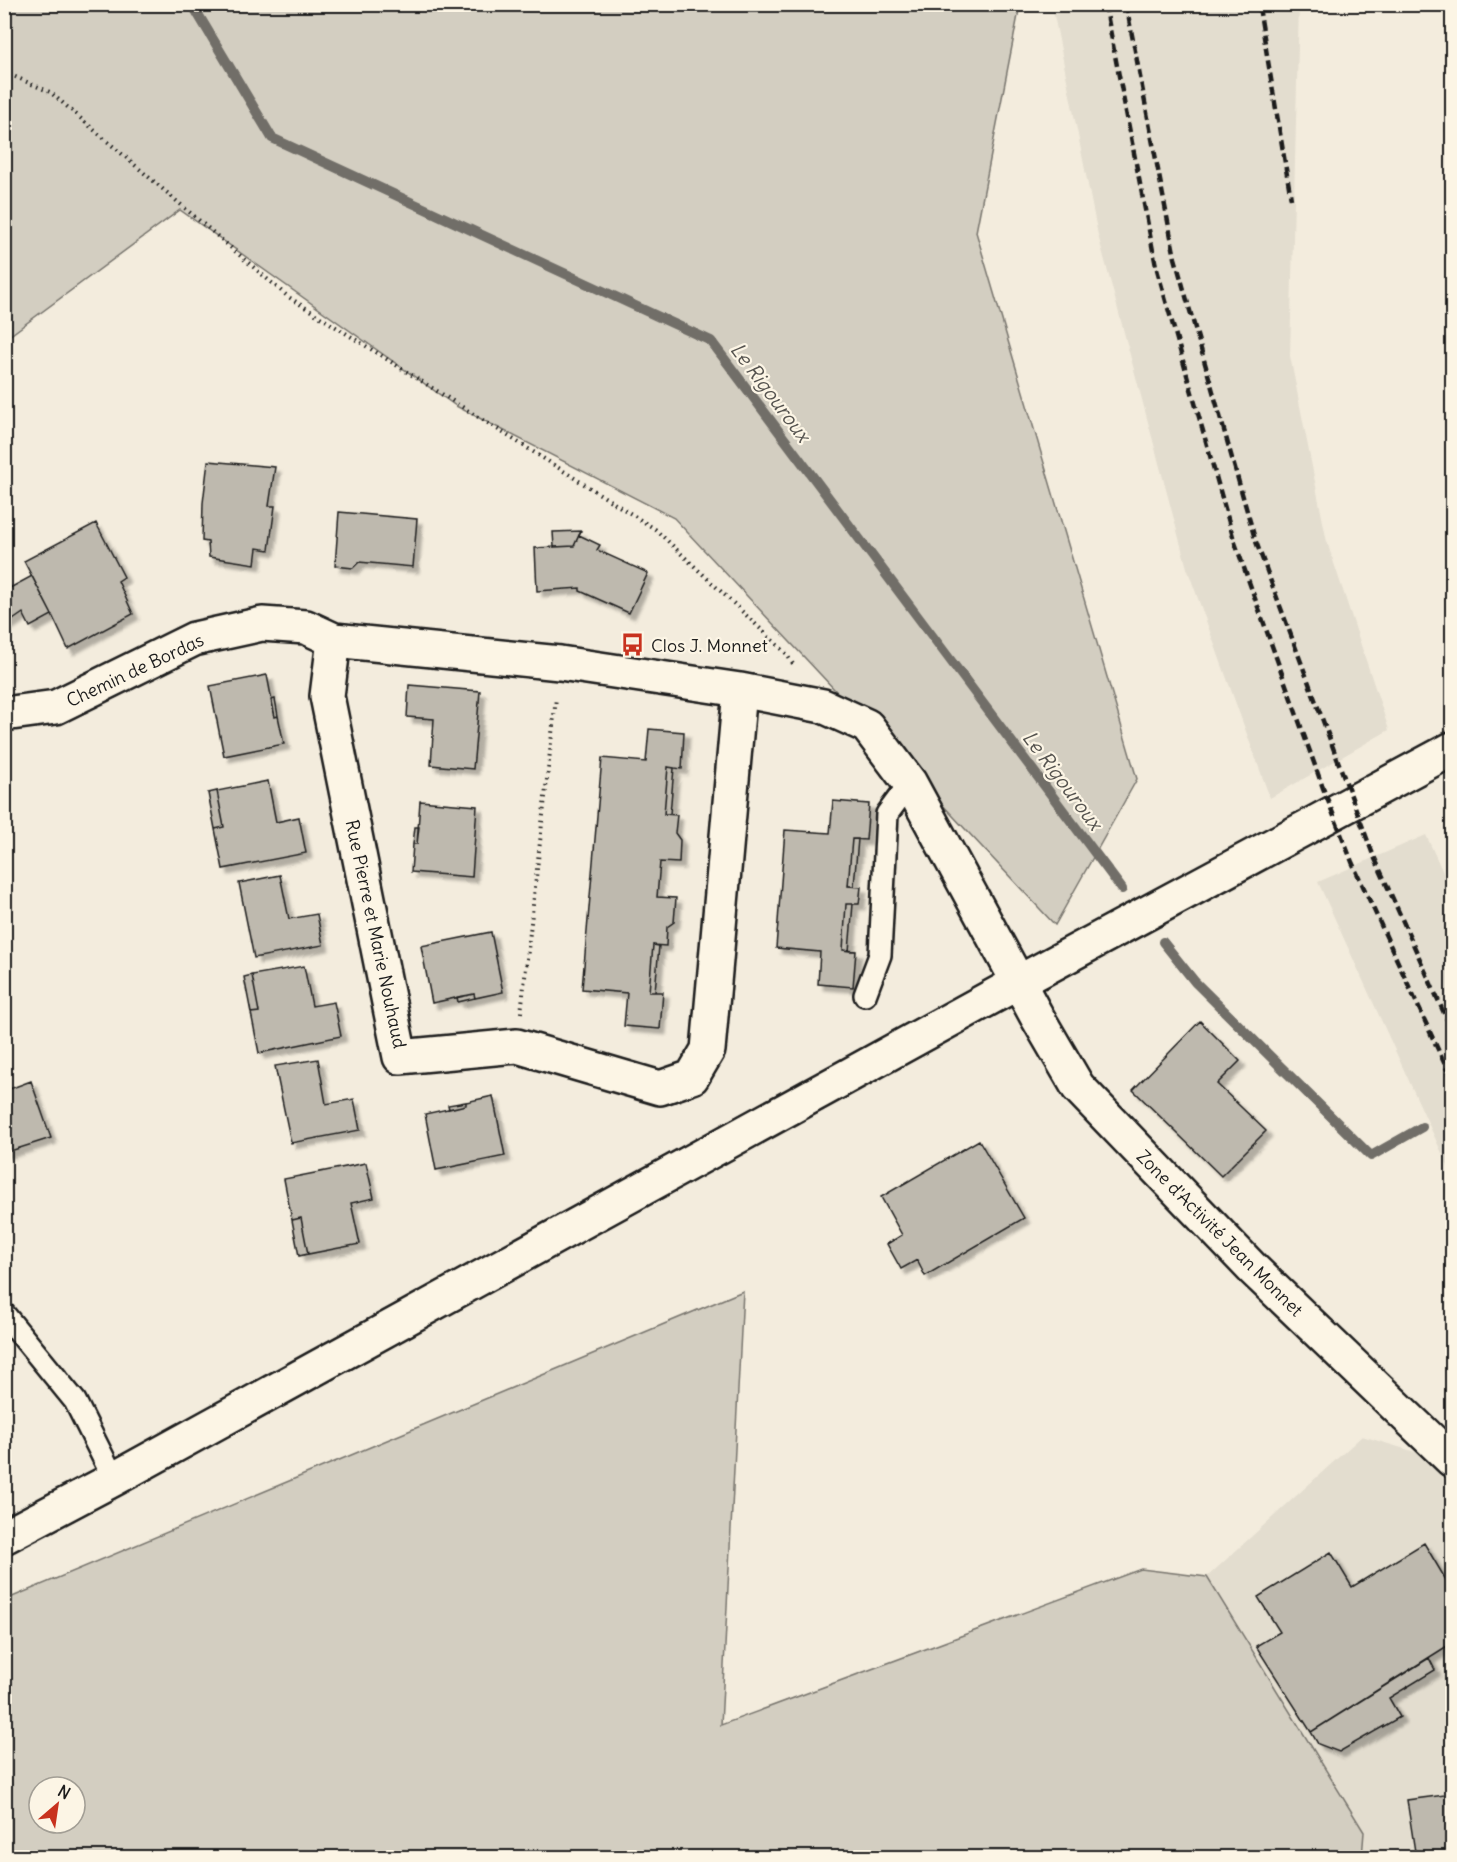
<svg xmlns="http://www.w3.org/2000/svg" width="1457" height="1862" viewBox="0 0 1457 1862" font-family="Delius,sans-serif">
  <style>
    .built { fill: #e3ddcf }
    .green { fill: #d3cec1; stroke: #78756e; stroke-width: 1.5; fill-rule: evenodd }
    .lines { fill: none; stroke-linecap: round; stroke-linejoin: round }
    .stream { stroke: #716e68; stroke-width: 10 }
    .building { fill: #beb9ae; stroke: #1c1c1c; stroke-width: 1.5; filter: url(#shadow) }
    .service-casing { stroke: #1c1c1c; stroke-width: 26 }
    .minor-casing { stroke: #1c1c1c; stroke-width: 38 }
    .secondary-casing { stroke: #1c1c1c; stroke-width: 38 }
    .path { stroke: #1c1c1c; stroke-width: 4; stroke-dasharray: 1.5 4.5; stroke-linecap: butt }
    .service { stroke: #fcf5e5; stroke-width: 21 }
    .minor { stroke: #fcf5e5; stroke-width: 33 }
    .secondary { stroke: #fcf5e5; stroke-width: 33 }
    .rail { stroke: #1c1c1c; stroke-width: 4.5; stroke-dasharray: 9 4.5; stroke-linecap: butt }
    .labels { text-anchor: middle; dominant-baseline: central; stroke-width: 4.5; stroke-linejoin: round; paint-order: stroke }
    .poi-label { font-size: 18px; fill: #1c1c1c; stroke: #fcf5e5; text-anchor: start }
    .street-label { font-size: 18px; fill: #1c1c1c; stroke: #fcf5e5 }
    .water-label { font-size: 20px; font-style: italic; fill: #55534f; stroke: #fcf5e5 }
  </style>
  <defs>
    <filter id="shadow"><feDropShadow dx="5.5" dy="5.5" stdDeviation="1.5" flood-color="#0004"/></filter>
  </defs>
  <rect width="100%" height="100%" fill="#f3ecdd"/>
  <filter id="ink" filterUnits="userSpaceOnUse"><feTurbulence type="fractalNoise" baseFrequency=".0167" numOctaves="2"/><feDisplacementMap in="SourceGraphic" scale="12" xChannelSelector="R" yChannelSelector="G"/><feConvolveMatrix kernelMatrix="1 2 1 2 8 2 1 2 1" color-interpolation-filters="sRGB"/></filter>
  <g filter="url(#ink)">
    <path class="built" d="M 1052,5 L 1299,5 L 1290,356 L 1327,542 L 1389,730 L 1270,798 L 1187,568 L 1098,235 Z
      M 1426,835 L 1452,892 L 1452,1175 L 1318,882 Z
      M 1362,1436 L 1452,1463 L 1452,1857 L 1362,1857 L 1364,1832 L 1207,1577 Z"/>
    <path class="green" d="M 5,5 L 1020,5 L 976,232 L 1137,779 L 1055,925 L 674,518 L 456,406 L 180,210 L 5,339 Z
      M 743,1291 L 721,1725 L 1141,1569 L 1207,1577 L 1364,1832 L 1362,1857 L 5,1857 L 5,1600 ZM 39,1787 L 75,1787 L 75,1823 L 39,1823 Z"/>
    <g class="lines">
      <path class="stream" d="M 192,4 L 272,138 L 711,341 L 1122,889
        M 1163,942 L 1195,982 L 1371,1156 L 1422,1127"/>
    </g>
    <path class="building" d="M 208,461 L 275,467 L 269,506 L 275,506 L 269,550 L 257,548 L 255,564 L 209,557 L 208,542 L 202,541 L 203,503 Z
      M 339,512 L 417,519 L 413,567 L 359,562 L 353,568 L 335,566 Z
      M 96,523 L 124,577 L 118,581 L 133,614 L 68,649 L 52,615 L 24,561 Z
      M 581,531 L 574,546 L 554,547 L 553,532 Z
      M 579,535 L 600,545 L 597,550 L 648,573 L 629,613 L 580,591 L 580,588 L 537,591 L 535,548 L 574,546 Z
      M 32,576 L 52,615 L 30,627 L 23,613 L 7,624 L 4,620 L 4,579 L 10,588 Z
      M 267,675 L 275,717 L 278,716 L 284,744 L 224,756 L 210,686 Z
      M 409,685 L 480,691 L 473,769 L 431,765 L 434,719 L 407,717 Z
      M 275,699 L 278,716 L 275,717 L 271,700 Z
      M 649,729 L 684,732 L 682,769 L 668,767 L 664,814 L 677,815 L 675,833 L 680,840 L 679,863 L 660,862 L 657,897 L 676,898 L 674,922 L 667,927 L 666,946 L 653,945 L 649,992 L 663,992 L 660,1029 L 624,1026 L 627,993 L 582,989 L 602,758 L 646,762 Z
      M 668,767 L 674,768 L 670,814 L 664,814 Z
      M 268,781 L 276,822 L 299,817 L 306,853 L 223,869 L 215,829 L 224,827 L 217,791 Z
      M 217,791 L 224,827 L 215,829 L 208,793 Z
      M 420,801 L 477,806 L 472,877 L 411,872 L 413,844 L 417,844 Z
      M 833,801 L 869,804 L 866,840 L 852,839 L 848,886 L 861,887 L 859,904 L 846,904 L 843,950 L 856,951 L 853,987 L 818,984 L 820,952 L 776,948 L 785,830 L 830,833 Z
      M 415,827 L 419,827 L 417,844 L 413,844 Z
      M 852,839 L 858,839 L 854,886 L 848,886 Z
      M 280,875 L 289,919 L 317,914 L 323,945 L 254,958 L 239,883 Z
      M 846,904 L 853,904 L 849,951 L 843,950 Z
      M 491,932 L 503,992 L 475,998 L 474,994 L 432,1003 L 421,946 Z
      M 653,945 L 659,946 L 655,992 L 649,992 Z
      M 304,966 L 312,1006 L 334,1002 L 341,1036 L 259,1053 L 251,1013 L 259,1012 L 252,975 Z
      M 252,975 L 259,1012 L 251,1013 L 244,977 Z
      M 474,994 L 475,998 L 458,1002 L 457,997 Z
      M 1200,1021 L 1240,1061 L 1217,1084 L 1266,1131 L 1221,1176 L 1133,1090 Z
      M 318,1059 L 326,1104 L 354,1099 L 360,1130 L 291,1143 L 275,1066 Z
      M 31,1081 L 51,1138 L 4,1153 L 4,1091 Z
      M 493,1096 L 505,1156 L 436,1170 L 425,1114 L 466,1105 L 466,1102 Z
      M 466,1102 L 466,1105 L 449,1109 L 448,1105 Z
      M 979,1140 L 1024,1218 L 925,1276 L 917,1260 L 901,1269 L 887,1244 L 902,1235 L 881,1197 Z
      M 366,1163 L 374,1198 L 351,1203 L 360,1244 L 308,1254 L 301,1218 L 292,1220 L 284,1179 Z
      M 301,1218 L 308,1254 L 299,1256 L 292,1220 Z
      M 1424,1543 L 1452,1590 L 1452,1643 L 1311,1732 L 1256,1646 L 1280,1632 L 1258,1597 L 1331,1552 L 1352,1587 Z
      M 1429,1658 L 1435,1670 L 1389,1698 L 1400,1717 L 1339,1752 L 1318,1744 L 1311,1732 Z
      M 1452,1794 L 1452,1858 L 1416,1858 L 1407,1800 Z"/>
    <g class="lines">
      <defs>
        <path id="service" d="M 865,995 L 880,955 L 887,814 L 910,783
          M 4,1314 L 75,1401 L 114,1479"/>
        <path id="minor" d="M 334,640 L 327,696 L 400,1057 L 517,1046 L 660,1088 L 692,1077 L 708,1050 L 740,690
          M 4,714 L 56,707 L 194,639 L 262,624 L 306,627 L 334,640 L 560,663 L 740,690 L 823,706 L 867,726 L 910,783 L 1036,1015 L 1078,1087 L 1253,1269 L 1452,1460"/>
        <path id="secondary" d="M 4,1537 L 114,1479 L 1019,982 L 1452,749"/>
      </defs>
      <use href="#service" class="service-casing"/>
      <use href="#minor" class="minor-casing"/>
      <use href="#secondary" class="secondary-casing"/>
      <path class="path" d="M 4,72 L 50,92 L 287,296 L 655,529 L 785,652 L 793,664
        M 521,1013 L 556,698"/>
      <use href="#service" class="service"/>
      <use href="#minor" class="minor"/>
      <use href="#secondary" class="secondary"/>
      <path class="rail" d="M 1105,4 L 1156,266 L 1234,540 L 1323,788 L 1352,862 L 1452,1080
        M 1126,4 L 1175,258 L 1255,539 L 1372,852 L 1452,1031
        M 1259,7 L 1291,199"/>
    </g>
  </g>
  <defs>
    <symbol id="bus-bare" viewBox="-9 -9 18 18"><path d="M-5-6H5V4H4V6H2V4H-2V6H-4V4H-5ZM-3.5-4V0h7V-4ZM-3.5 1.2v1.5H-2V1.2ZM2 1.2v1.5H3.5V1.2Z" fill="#c8321e" stroke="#fcf5e5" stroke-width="2.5" paint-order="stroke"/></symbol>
  </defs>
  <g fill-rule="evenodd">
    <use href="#bus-bare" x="616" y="628" width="33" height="33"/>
  </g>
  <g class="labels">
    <g class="poi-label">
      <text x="651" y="645">Clos J. Monnet</text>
    </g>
    <g class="street-label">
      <text transform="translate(135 670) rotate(-25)">Chemin de Bordas</text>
      <text transform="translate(376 934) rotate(78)">Rue Pierre et Marie Nouhaud</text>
      <text transform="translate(1220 1233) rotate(45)">Zone d'Activité Jean Monnet</text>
    </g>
    <g class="water-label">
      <text transform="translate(771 392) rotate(53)">Le Rigouroux</text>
      <text transform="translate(1063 780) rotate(53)">Le Rigouroux</text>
    </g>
  </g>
  <rect width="1457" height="1862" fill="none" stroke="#fcf5e5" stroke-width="24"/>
  <rect x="12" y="12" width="1433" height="1838" fill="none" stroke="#1c1c1c" stroke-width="2" filter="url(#ink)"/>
  <g transform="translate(57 1805) rotate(29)"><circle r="28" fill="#fcf5e5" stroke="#a29e95" stroke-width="1.5"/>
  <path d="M0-4.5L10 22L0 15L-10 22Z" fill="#c8321e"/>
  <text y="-9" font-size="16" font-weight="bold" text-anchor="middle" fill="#1c1c1c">N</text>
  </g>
</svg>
